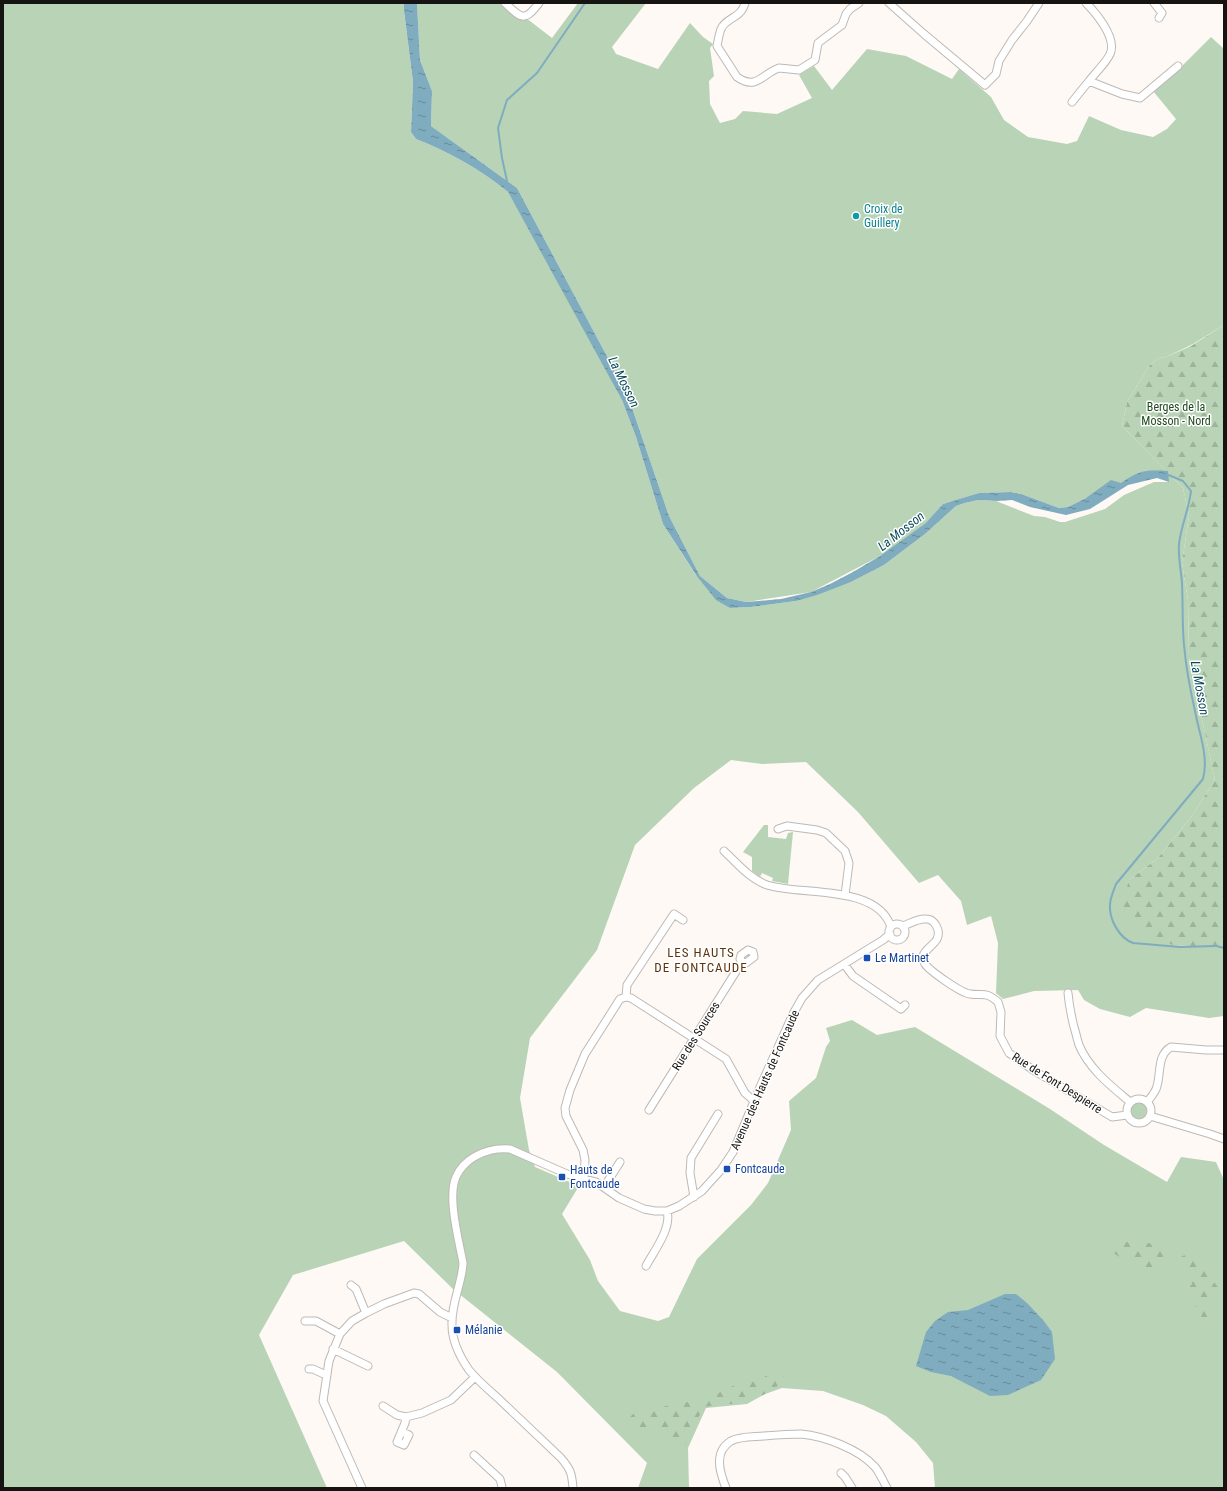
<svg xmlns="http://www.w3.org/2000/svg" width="1227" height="1491" viewBox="0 0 1227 1491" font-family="'Roboto Condensed',sans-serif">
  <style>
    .grass { fill: #b8d3b6 }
    .forest { fill: url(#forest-firs) }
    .water { fill: url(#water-ripples) }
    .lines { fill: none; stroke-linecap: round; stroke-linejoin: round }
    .stream { stroke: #7facbf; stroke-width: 2 }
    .street-casing { stroke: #bfb9b5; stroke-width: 9 }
    .street { stroke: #fff; stroke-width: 7 }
    .culture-dot { fill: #0f9aa8; stroke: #fff; stroke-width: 1.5 }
    .transit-dot { fill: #1a4fb4; stroke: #fff; stroke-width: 1.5 }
    .labels { text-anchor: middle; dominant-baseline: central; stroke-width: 3; stroke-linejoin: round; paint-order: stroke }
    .culture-label { font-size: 12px; fill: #0d838f; stroke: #fff; text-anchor: start }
    .park-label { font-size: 12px; fill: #1e491c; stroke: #fff }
    .transit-label { font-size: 12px; fill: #164399; stroke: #fff; text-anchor: start }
    .street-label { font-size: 12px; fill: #161412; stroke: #fff }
    .water-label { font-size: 13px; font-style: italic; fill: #07495d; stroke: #fff }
    .neighbourhood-label { font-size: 13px; letter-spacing: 1px; fill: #5e330d; stroke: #fff }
  </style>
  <defs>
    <pattern id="forest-firs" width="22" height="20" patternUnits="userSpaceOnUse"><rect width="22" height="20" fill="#b8d3b6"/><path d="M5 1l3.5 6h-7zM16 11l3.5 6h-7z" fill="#9db49b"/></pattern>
    <pattern id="water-ripples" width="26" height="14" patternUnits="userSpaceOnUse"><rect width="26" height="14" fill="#7facbf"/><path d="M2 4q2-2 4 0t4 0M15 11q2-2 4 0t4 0" fill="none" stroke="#678b9a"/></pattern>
  </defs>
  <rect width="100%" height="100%" fill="#fef9f5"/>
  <path class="grass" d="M 3,3 L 404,3 L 404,12 L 413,82 L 411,132 L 416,139 C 447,151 482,170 508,192 L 586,331 L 622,400 L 636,437 L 663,524 L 695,574 L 730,608 L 751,607 L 796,601 L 851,582 L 884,565 L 925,534 L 956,506 L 965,503 L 978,500 L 996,501 L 1034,516 L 1045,517 L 1060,522 L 1065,522 L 1105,509 L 1124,495 L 1154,482 L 1168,482 L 1168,471 L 1140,475 L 1086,498 L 1068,507 L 1059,508 L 1024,495 L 1011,492 L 979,493 L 943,504 L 924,527 L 880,556 L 811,592 L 746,602 L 727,598 L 700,576 L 669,516 L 631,405 L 609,360 L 517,188 L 431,126 L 432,91 L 420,60 L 417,3 L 509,3 L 517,11 L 552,38 L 578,3 L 646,3 L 612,47 L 616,54 L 658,69 L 690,23 L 703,37 L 713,44 L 710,48 L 714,76 L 709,81 L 710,104 L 720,123 L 735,119 L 743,111 L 777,114 L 812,98 L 799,75 L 814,66 L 832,90 L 867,49 L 906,56 L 952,79 L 959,69 L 991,97 L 1004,120 L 1028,137 L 1067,144 L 1077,141 L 1089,116 L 1121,130 L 1153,137 L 1167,129 L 1176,119 L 1153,91 L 1180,68 L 1211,37 L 1224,49 L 1224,325 L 1193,344 L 1166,357 L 1159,358 L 1150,365 L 1127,402 L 1122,426 L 1183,488 L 1189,516 L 1182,563 L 1188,600 L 1189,658 L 1215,780 L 1191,817 L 1158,858 L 1129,880 L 1173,945 L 1224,948 L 1224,1016 L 1209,1018 L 1146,1008 L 1130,1017 L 1100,1009 L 1084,1000 L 1078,990 L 1034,991 L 1003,999 L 996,993 L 998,943 L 991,916 L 967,925 L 961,901 L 938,875 L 919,883 L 858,812 L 806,762 L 762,764 L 731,760 L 694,788 L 635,845 L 597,950 L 530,1038 L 520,1098 L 529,1150 L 535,1167 L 579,1186 L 562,1214 L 590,1260 L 598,1281 L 620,1311 L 658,1321 L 669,1317 L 697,1259 L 751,1205 L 768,1183 L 791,1130 L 789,1101 L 816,1078 L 826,1047 L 830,1041 L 826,1028 L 852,1020 L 877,1035 L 915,1027 L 1050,1109 L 1104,1145 L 1167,1182 L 1181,1157 L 1216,1162 L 1224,1180 L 1224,1488 L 935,1488 L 933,1463 L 916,1442 L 886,1416 L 863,1405 L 823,1391 L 782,1388 L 765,1394 L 747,1404 L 706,1408 L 688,1448 L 689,1488 L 638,1488 L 647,1463 L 557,1372 L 453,1289 L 404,1241 L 293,1275 L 259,1335 L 327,1488 L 3,1488 Z
    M 764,825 L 768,825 L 768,837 L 786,839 L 788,833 L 793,832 L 788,884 L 772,881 L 773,878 L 762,873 L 760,877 L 752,871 L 752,857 L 743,852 Z
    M1129 1111a9 9 0 1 1 18 0a9 9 0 1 1-18 0Z"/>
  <path class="forest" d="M 1224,325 L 1224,948 L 1173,945 L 1142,933 L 1120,913 L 1129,880 L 1158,858 L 1191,817 L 1215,780 L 1189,658 L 1188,600 L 1182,563 L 1189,516 L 1183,488 L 1122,426 L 1127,402 L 1150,365 L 1159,358 L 1166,357 L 1191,346 Z
    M 1145,1241 L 1164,1251 C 1166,1256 1166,1259 1164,1263 C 1157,1278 1140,1266 1130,1262 C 1125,1259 1117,1257 1113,1252 C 1113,1252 1112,1247 1111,1246 L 1126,1242 Z
    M 1188,1253 L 1194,1258 L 1206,1257 L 1212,1263 C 1205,1277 1211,1278 1219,1288 L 1214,1297 L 1209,1300 L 1207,1319 L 1200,1316 L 1195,1311 L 1196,1302 L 1186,1298 C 1184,1292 1187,1289 1192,1284 L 1193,1276 L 1192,1274 L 1186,1274 L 1184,1269 L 1177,1267 L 1176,1263 L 1181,1257 Z
    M 777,1373 L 781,1373 L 784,1378 C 777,1391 754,1400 739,1403 C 728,1405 717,1404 705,1407 L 699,1416 L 685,1445 L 679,1444 L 671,1438 L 658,1431 L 643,1429 L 631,1423 L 630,1417 L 633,1414 L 657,1409 L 675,1403 L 702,1401 L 735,1385 L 756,1381 L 768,1375 Z"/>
  <path class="water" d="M 404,3 L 417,3 L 420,60 L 432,91 L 431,126 L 517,188 L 609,360 L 631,405 L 669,516 L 700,576 L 727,598 L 746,602 L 781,599 L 811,592 L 830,584 L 853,572 L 880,556 L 926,523 L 943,504 L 959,499 L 979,493 L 1011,492 L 1024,495 L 1059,508 L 1068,507 L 1086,498 L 1111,480 L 1121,483 C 1140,470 1145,470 1168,471 L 1169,482 L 1157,478 L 1128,485 L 1090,509 L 1066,515 L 1030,507 L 1012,500 L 997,501 L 978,500 L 965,503 L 956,506 L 925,534 L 884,565 L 851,582 L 817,595 L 796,601 L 751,607 L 730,608 L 716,600 L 696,575 L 663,524 L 636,437 L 622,400 L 508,192 C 482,170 447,151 416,139 L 411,132 L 413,82 L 404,11 Z
    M 1005,1294 L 1016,1294 L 1027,1303 L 1043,1320 L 1052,1332 L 1055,1359 L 1041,1380 L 1008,1395 L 990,1396 L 951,1376 L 931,1372 L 916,1366 L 926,1332 L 935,1321 L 948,1312 L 968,1310 Z"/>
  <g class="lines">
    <path class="stream" d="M 507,181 L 502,158 L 498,128 L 507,100 L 537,73 L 585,3
      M 1166,474 L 1183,481 L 1191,491 C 1189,509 1181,526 1179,544 C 1178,557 1181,570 1182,583 C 1183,604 1182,624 1184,645 C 1186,667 1190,689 1195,711 C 1199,733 1209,757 1203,779 L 1116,884 C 1114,890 1110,898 1110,905 C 1109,919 1119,938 1133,943 L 1180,947 L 1216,946 L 1224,948"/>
    <defs>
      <path id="street" d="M 505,3 C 521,18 524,23 539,3
        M 745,3 C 741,19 726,17 721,29 C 719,34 718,41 717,46 L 737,77 C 757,91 763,73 779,68 L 799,70 L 815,60 L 818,43 L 842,25 L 846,14 L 850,9 L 859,3
        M 889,3 L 924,34 L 985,85 L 996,74 L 999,61 L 1012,40 L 1027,21 L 1039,3
        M 1086,3 C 1096,13 1115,36 1111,51 C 1110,59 1094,74 1089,81 L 1122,94 L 1140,98 L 1178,66
        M 1154,3 L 1162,13 L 1159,18
        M 1072,102 L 1089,81
        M 778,829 L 787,826 L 817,830 L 826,833 L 845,851 L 849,863 L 845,895
        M 724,851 C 737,863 750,879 767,885 C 802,896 877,884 891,927
        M889 932a8 8 0 1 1 16 0a8 8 0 1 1-16 0Z
        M 902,926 C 910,924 918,918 926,919 C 935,919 941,931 937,939 C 933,947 917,953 925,964 C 930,971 961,993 970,994 C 984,996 985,991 998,1002 L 1001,1012 L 1000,1036 L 1009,1053 L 1033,1070 L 1112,1117 L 1127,1115
        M 844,964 L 853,976 L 901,1009 L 905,1005
        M 1068,993 C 1069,1005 1071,1015 1074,1027 C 1076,1033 1077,1039 1079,1045 C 1089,1069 1111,1086 1130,1102
        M 626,997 L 631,998 L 726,1059 L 745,1093 L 754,1101
        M1127 1111a12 12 0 1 1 24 0a12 12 0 1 1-24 0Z
        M 1147,1102 C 1151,1097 1156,1092 1157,1086 C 1161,1073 1157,1055 1171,1047 L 1206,1050 L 1224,1050
        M 649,1110 L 742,962 L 746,963 L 754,957 L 753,952 L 748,950 L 741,955 L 740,959 L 742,962
        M 1150,1116 L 1210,1134 L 1224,1139
        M 584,1179 L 585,1160 L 583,1150 L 566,1116 L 565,1108 L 570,1090 L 585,1054 L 620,999 L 626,997 L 627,985 L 674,914 L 683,920
        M 604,1187 L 620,1162
        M 694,1197 L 690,1173 L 691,1158 L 718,1114
        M 646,1266 C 654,1251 672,1228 667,1211
        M 351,1285 L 356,1289 L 366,1313
        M 305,1321 L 316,1321 L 340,1334
        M 333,1349 L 368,1366
        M 309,1369 L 313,1369 L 326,1375
        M 383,1406 L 397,1415 L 406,1417 L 422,1413 L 451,1400 L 475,1377
        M 402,1432 L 409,1435 L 404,1445 L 397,1442 L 405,1423 L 406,1417
        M 474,1455 L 500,1479 L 502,1487
        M 841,1473 L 845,1477 L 852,1488
        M 362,1488 L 323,1401 L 329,1361 L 340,1334 L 352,1321 L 366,1313 L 384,1304 L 414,1293 L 419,1294 L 440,1312 L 452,1318
        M 573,1488 C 572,1473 570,1468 560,1457 C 540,1438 520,1419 500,1400 C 490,1391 478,1381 469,1370 C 460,1357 452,1341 452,1325 C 451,1303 462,1284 463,1263 C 459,1241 447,1197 456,1177 C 459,1169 467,1161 474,1157 C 486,1150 496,1148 510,1149 L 567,1174 L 596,1182 L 619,1198 L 644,1209 L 655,1211 L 667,1211 L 679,1206 L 702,1191 L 721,1170 L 733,1152 L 760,1087 L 793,1014 L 802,998 L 818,980 L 883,940 L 890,934
        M 726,1488 C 720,1473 713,1452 731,1441 C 740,1436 754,1437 764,1436 C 776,1435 789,1434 801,1434 C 824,1436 859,1449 875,1467 C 880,1473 883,1481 887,1488"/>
    </defs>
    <use href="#street" class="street-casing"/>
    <use href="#street" class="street"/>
  </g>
  <circle class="culture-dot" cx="856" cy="216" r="4"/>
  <g class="transit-dot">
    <rect x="863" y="954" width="8" height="8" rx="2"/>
    <rect x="723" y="1165" width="8" height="8" rx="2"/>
    <rect x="558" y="1173" width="8" height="8" rx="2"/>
    <rect x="453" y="1326" width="8" height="8" rx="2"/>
  </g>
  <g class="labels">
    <g class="culture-label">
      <text x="864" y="209">Croix de<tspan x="864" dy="14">Guillery</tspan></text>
    </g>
    <g class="park-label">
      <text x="1176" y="407">Berges de la<tspan x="1176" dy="14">Mosson - Nord</tspan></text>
    </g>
    <g class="transit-label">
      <text x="875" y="958">Le Martinet</text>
      <text x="735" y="1169">Fontcaude</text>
      <text x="570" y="1170">Hauts de<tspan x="570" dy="14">Fontcaude</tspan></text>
      <text x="465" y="1330">Mélanie</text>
    </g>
    <g class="street-label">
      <text transform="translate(696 1036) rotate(-58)">Rue des Sources</text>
      <text transform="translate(765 1080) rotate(-66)">Avenue des Hauts de Fontcaude</text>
      <text transform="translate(1057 1083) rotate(32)">Rue de Font Despierre</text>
    </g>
    <g class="water-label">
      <text transform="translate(624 382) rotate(64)">La Mosson</text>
      <text transform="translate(901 531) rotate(-38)">La Mosson</text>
      <text transform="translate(1200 688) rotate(80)">La Mosson</text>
    </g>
    <g class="neighbourhood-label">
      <text x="701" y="952">LES HAUTS<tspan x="701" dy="15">DE FONTCAUDE</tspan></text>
    </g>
  </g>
  <rect width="1227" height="1491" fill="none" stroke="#161412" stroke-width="8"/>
</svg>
